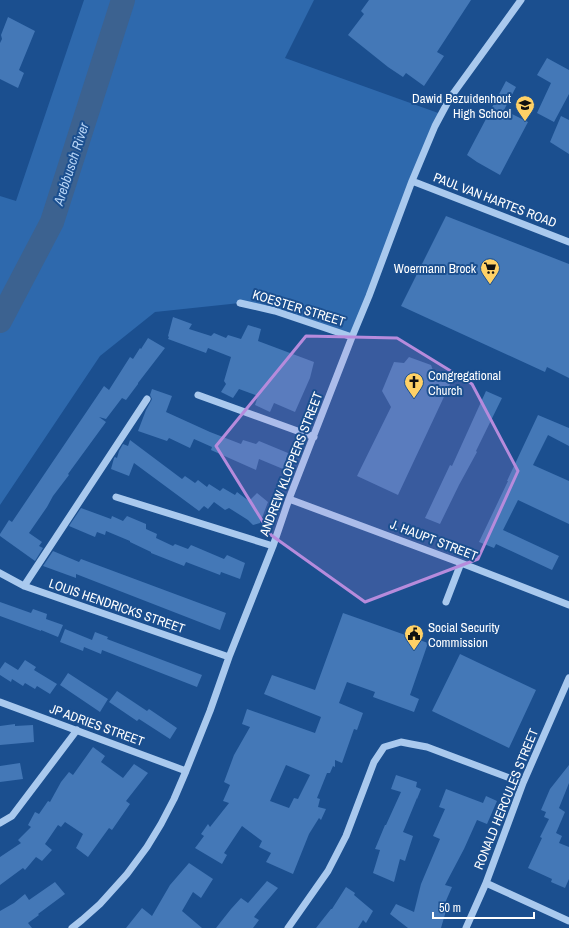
<svg xmlns="http://www.w3.org/2000/svg" width="569" height="928" viewBox="0 0 569 928" font-family="'Archivo Narrow',sans-serif">
  <style>
    .green { fill: #2e69ad }
    .lines { fill: none; stroke-linecap: round; stroke-linejoin: round }
    .river { stroke: #3c6290; stroke-width: 24 }
    .building { fill: #4478b7; fill-rule: evenodd }
    .minor { stroke: #a9c9ee; stroke-width: 7 }
    .marked { fill: #b68bdc; fill-opacity: 0.2; stroke: #b68bdc; stroke-width: 3; stroke-linejoin: round }
    .labels { text-anchor: middle; dominant-baseline: central; stroke-width: 4; stroke-linejoin: round; paint-order: stroke }
    .poi-label { font-size: 13px; fill: #fff; stroke: #1b4f8f; text-anchor: end }
    .street-label { font-size: 13px; fill: #fff; stroke: #1b4f8f }
    .water-label { font-size: 14px; font-style: italic; fill: #b5d3f5; stroke: #1b4f8f }
  </style>
  <rect width="100%" height="100%" fill="#1b4f8f"/>
  <path class="green" d="M 84,0 L 314,0 L 285,58 L 441,114 L 352,337 L 240,303 L 155,312 L 100,356 L 0,505 L 0,196 L 16,201 Z"/>
  <g class="lines">
    <path class="river" d="M 0,321 L 52,222 L 123,0"/>
  </g>
  <path class="building" d="M 369,0 L 471,0 L 437,52 L 444,56 L 424,86 L 406,73 L 403,77 L 388,67 L 348,35 L 364,14 L 361,11 Z
    M 8,17 L 35,31 L 19,70 L 24,73 L 18,88 L 0,79 L 0,43 L 2,39 L 1,35 Z
    M 547,58 L 569,70 L 569,94 L 554,122 L 537,113 L 551,83 L 537,75 Z
    M 506,81 L 516,87 L 504,110 L 528,122 L 500,175 L 477,162 L 467,155 Z
    M 561,116 L 569,120 L 569,154 L 550,142 Z
    M 446,216 L 569,264 L 569,378 L 547,367 L 545,372 L 401,306 Z
    M 173,317 L 192,324 L 189,329 L 211,336 L 214,333 L 226,338 L 228,335 L 241,339 L 248,325 L 261,329 L 258,341 L 314,362 L 310,378 L 295,412 L 274,403 L 270,412 L 255,405 L 258,396 L 239,389 L 233,398 L 221,392 L 226,384 L 224,381 L 231,357 L 208,348 L 206,353 L 168,339 L 169,337 L 168,336 Z
    M 148,338 L 165,348 L 138,383 L 138,384 L 126,400 L 122,398 L 106,419 L 99,417 L 106,422 L 68,474 L 69,475 L 53,496 L 47,507 L 29,533 L 42,542 L 39,546 L 43,548 L 35,561 L 0,536 L 0,534 L 9,520 L 12,522 L 104,386 L 109,390 L 130,357 L 133,359 L 140,348 L 141,349 Z
    M 409,357 L 431,365 L 436,378 L 450,384 L 398,495 L 357,476 L 391,407 L 382,391 L 394,362 L 404,363 Z
    M 152,389 L 172,396 L 166,412 L 210,432 L 241,444 L 243,440 L 256,444 L 259,441 L 288,453 L 283,469 L 259,459 L 256,470 L 211,450 L 212,447 L 194,439 L 190,448 L 169,438 L 167,441 L 138,431 L 146,410 L 151,401 L 152,399 L 150,395 Z
    M 486,391 L 502,398 L 476,451 L 477,452 L 459,485 L 440,524 L 425,518 L 450,465 L 452,466 Z
    M 538,415 L 569,428 L 569,446 L 548,435 L 533,465 L 569,481 L 569,524 L 518,500 L 503,530 L 559,556 L 552,570 L 496,544 L 494,548 L 479,542 L 508,481 L 507,481 Z
    M 130,440 L 182,479 L 185,476 L 195,483 L 198,480 L 207,487 L 209,484 L 220,491 L 223,488 L 235,495 L 237,492 L 249,501 L 257,493 L 268,502 L 260,523 L 253,525 L 248,520 L 229,508 L 225,510 L 214,502 L 208,509 L 204,506 L 199,511 L 134,463 L 129,476 L 111,469 L 114,458 L 115,457 L 117,458 L 119,451 L 123,444 L 128,446 Z
    M 81,508 L 111,519 L 112,516 L 123,521 L 127,516 L 146,524 L 146,529 L 157,534 L 156,538 L 173,546 L 175,544 L 188,549 L 191,545 L 224,559 L 227,555 L 245,563 L 240,579 L 221,572 L 220,575 L 186,562 L 184,566 L 151,553 L 151,552 L 130,542 L 130,541 L 106,531 L 105,535 L 97,532 L 95,537 L 69,526 Z
    M 53,551 L 79,562 L 81,559 L 226,613 L 220,630 L 76,574 L 76,578 L 43,566 Z
    M 0,602 L 31,613 L 33,609 L 47,614 L 46,619 L 63,625 L 58,637 L 41,630 L 41,631 L 0,616 Z
    M 343,613 L 428,643 L 410,695 L 419,699 L 414,712 L 373,697 L 375,692 L 347,682 L 339,703 L 363,713 L 357,730 L 354,729 L 342,763 L 335,760 L 335,767 L 333,766 L 330,773 L 327,773 L 317,798 L 320,799 L 318,807 L 326,809 L 321,820 L 319,818 L 309,834 L 293,874 L 266,862 L 271,853 L 259,847 L 262,841 L 242,826 L 224,853 L 227,855 L 222,864 L 195,848 L 204,836 L 201,834 L 208,824 L 210,827 L 229,803 L 223,801 L 230,785 L 224,782 L 234,755 L 250,727 L 242,724 L 247,709 L 315,733 L 321,717 L 264,694 L 272,675 L 315,690 ZM 286,765 L 310,775 L 298,799 L 294,798 L 289,808 L 270,801 Z
    M 65,629 L 92,640 L 95,632 L 108,637 L 107,639 L 202,675 L 197,687 L 102,650 L 101,654 L 84,647 L 83,651 L 60,642 Z
    M 460,654 L 536,690 L 509,748 L 432,711 Z
    M 25,660 L 36,667 L 34,670 L 57,684 L 50,694 L 37,686 L 35,689 L 25,683 L 23,686 L 12,679 L 11,682 L 0,675 L 0,669 L 5,662 L 18,670 Z
    M 68,673 L 108,699 L 100,712 L 60,685 Z
    M 117,691 L 147,711 L 149,709 L 177,728 L 170,739 L 139,719 L 137,721 L 109,702 Z
    M 15,724 L 15,726 L 33,725 L 34,742 L 0,745 L 0,726 Z
    M 93,747 L 105,756 L 101,762 L 123,778 L 134,764 L 148,773 L 126,801 L 130,804 L 112,830 L 109,828 L 88,857 L 76,848 L 83,834 L 65,822 L 61,827 L 58,825 L 45,844 L 52,850 L 42,861 L 36,857 L 25,870 L 23,868 L 0,885 L 0,857 L 21,843 L 18,840 L 31,827 L 28,825 L 35,812 L 39,814 L 48,801 L 50,802 L 61,782 L 69,772 L 73,775 Z
    M 20,763 L 23,779 L 0,782 L 0,766 Z
    M 569,765 L 569,783 L 559,808 L 565,812 L 556,833 L 562,836 L 559,843 L 569,847 L 569,879 L 565,888 L 551,882 L 552,879 L 528,868 L 542,838 L 540,837 L 549,819 L 544,817 L 546,812 L 541,810 L 550,789 Z
    M 396,775 L 417,782 L 416,787 L 421,789 L 417,799 L 417,798 L 403,832 L 413,836 L 405,861 L 400,859 L 394,882 L 373,873 L 380,850 L 375,849 L 385,825 L 386,825 L 401,792 L 391,789 Z
    M 446,789 L 483,803 L 486,796 L 497,801 L 487,824 L 477,820 L 464,849 L 445,885 L 452,887 L 445,903 L 448,904 L 441,928 L 408,928 L 390,914 L 396,904 L 414,912 L 421,884 L 440,839 L 433,836 L 445,809 L 439,807 Z
    M 189,863 L 213,879 L 201,898 L 193,892 L 182,911 L 202,928 L 126,928 L 142,908 L 152,916 L 170,885 Z
    M 267,881 L 278,888 L 261,908 L 254,917 L 259,920 L 253,928 L 216,928 L 231,909 L 241,898 L 248,903 Z
    M 55,882 L 65,894 L 38,914 L 39,915 L 28,923 L 32,928 L 0,928 L 0,911 L 14,903 L 25,894 L 29,900 Z
    M 346,887 L 355,893 L 354,895 L 373,911 L 366,923 L 363,920 L 358,928 L 316,928 L 331,909 L 332,909 Z"/>
  <g class="lines">
    <path class="minor" d="M 412,181 L 569,242
      M 240,303 L 275,311 L 352,337
      M 198,395 L 314,437
      M 116,497 L 273,546
      M 289,499 L 461,563 L 569,605
      M 0,573 L 24,586 L 229,657
      M 24,586 L 147,399
      M 446,602 L 461,563
      M 0,702 L 186,771
      M 0,823 L 12,816 L 77,730
      M 486,883 L 569,921
      M 72,928 L 82,920 L 100,904 L 127,874 L 147,847 L 161,824 L 174,799 L 186,771 L 210,711 L 229,657 L 273,546 L 289,499 L 352,337 L 369,296 L 412,181 L 435,126 L 450,98 L 521,0
      M 288,928 L 328,871 L 346,836 L 374,762 L 384,747 L 401,742 L 411,744 L 427,747 L 523,783
      M 466,928 L 486,883 L 523,783 L 569,678"/>
  </g>
  <path class="marked" d="M 306,336 L 397,338 L 472,384 L 518,471 L 478,559 L 365,602 L 271,535 L 216,446 Z"/>
  <defs>
    <symbol id="school-pin" viewBox="-11 -11 22 30"><path d="M0 17L-7.5 6A9.5 9.5 0 1 1 7.5 6Z" fill="#ffd166" stroke="#1b4f8f"/><path d="M0-5L7-2L0 1L-7-2ZM-4 1L0 2.5L4 1V4Q0 6-4 4Z" fill="#111"/></symbol>
    <symbol id="supermarket-pin" viewBox="-11 -11 22 30"><path d="M0 17L-7.5 6A9.5 9.5 0 1 1 7.5 6Z" fill="#ffd166" stroke="#1b4f8f"/><path d="M-6-5.5h2.5l.6 2H6L4.5 2H-2.5L-4.4-4H-6ZM-1.5 3.2a1.3 1.3 0 1 0 .1 0ZM3 3.2a1.3 1.3 0 1 0 .1 0Z" fill="#111"/></symbol>
    <symbol id="church-pin" viewBox="-11 -11 22 30"><path d="M0 17L-7.5 6A9.5 9.5 0 1 1 7.5 6Z" fill="#ffd166" stroke="#1b4f8f"/><path d="M-1.2-6h2.4v3.5h3.3v2.4h-3.3V6h-2.4V-.1h-3.3v-2.4h3.3Z" fill="#111"/></symbol>
    <symbol id="civic-pin" viewBox="-11 -11 22 30"><path d="M0 17L-7.5 6A9.5 9.5 0 1 1 7.5 6Z" fill="#ffd166" stroke="#1b4f8f"/><path d="M-.6-6.5H3V-4.5H.6V-3L4-1V1h2V6H-6V1h2V-1L-.6-3ZM-1.2 2.5V6h2.4V2.5Z" fill="#111"/></symbol>
  </defs>
  <g fill-rule="evenodd">
    <use href="#school-pin" x="514" y="94" width="22" height="30"/>
    <use href="#supermarket-pin" x="479" y="257" width="22" height="30"/>
    <use href="#church-pin" x="403" y="371" width="22" height="30"/>
    <use href="#civic-pin" x="403" y="623" width="22" height="30"/>
  </g>
  <g class="labels">
    <g class="poi-label">
      <text x="511" y="98">Dawid Bezuidenhout<tspan x="511" dy="15">High School</tspan></text>
      <text x="476" y="268">Woermann Brock</text>
      <text x="428" y="375" text-anchor="start">Congregational<tspan x="428" dy="15">Church</tspan></text>
      <text x="428" y="627" text-anchor="start">Social Security<tspan x="428" dy="15">Commission</tspan></text>
    </g>
    <g class="street-label">
      <text transform="translate(495 200) rotate(21)">PAUL VAN HARTES ROAD</text>
      <text transform="translate(299 308) rotate(17)">KOESTER STREET</text>
      <text transform="translate(291 464) rotate(-69)">ANDREW KLOPPERS STREET</text>
      <text transform="translate(434 540) rotate(21)">J. HAUPT STREET</text>
      <text transform="translate(117 606) rotate(19)">LOUIS HENDRICKS STREET</text>
      <text transform="translate(97 725) rotate(20)">JP ADRIES STREET</text>
      <text transform="translate(506 799) rotate(-68)">RONALD HERCULES STREET</text>
    </g>
    <g class="water-label">
      <text transform="translate(71 164) rotate(-72)">Arebbusch River</text>
    </g>
  </g>
  <path d="M433 912v6h101v-6" fill="none" stroke="#ffffff" stroke-width="2"/>
  <text x="439" y="912" font-size="12" fill="#ffffff" stroke="#1b4f8f" stroke-width="3" paint-order="stroke">50 m</text>
</svg>
